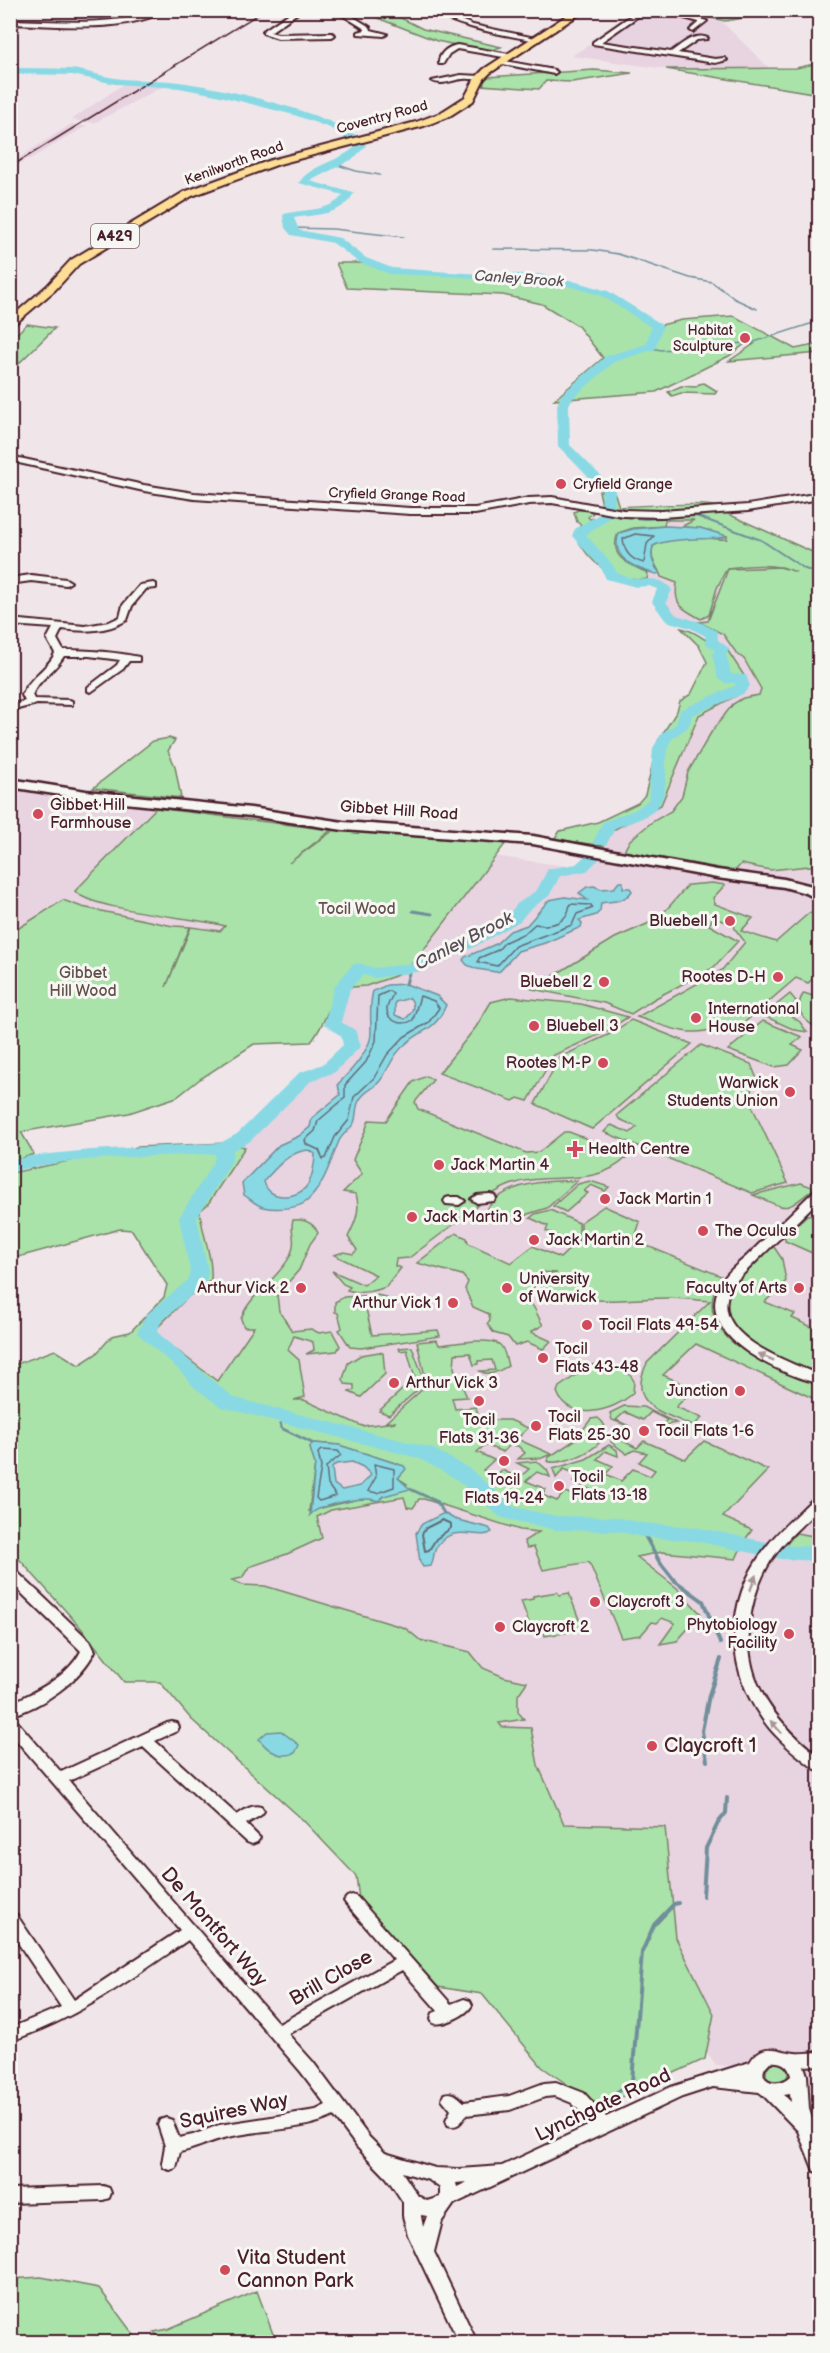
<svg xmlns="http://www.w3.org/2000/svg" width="830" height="2353" viewBox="0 0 830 2353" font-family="'Balsamiq Sans',sans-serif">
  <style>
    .built { fill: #e8d3e0 }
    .green { fill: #a9e3a9; stroke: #7a816a; stroke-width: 1.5; fill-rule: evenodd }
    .water { fill: #89d9e4; stroke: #708f9a; stroke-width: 1.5; fill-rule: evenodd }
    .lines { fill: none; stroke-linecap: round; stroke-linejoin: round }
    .shore-far1 { stroke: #636975; stroke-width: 1.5 }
    .shore { stroke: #636975; stroke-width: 2 }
    .stream-far3 { stroke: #708f9a; stroke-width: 1.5 }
    .stream-far2 { stroke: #708f9a; stroke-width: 2 }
    .stream-far1 { stroke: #708f9a; stroke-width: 3 }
    .stream { stroke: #708f9a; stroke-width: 4 }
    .river { fill: #89d9e4; fill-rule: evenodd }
    .street-casing { stroke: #4a1f2b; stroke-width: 4 }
    .secondary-casing { stroke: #4a1f2b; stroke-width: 5 }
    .primary-casing { stroke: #4a1f2b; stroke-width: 4 }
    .street { fill: #f6f6f2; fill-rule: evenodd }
    .secondary { fill: #f6f6f2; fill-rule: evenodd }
    .primary { fill: #fdde96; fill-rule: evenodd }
    .rail { stroke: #4a1f2b; stroke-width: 1.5 }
    .oneway { fill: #a99598 }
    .poi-dot { fill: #d1495b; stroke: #f6f6f2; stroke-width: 2 }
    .labels { text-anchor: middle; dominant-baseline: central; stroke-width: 6; stroke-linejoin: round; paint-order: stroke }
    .far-street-label { font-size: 14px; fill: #4a1f2b; stroke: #f6f6f2 }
    .far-poi-label { font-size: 14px; fill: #4a1f2b; stroke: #f6f6f2; text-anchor: end }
    .shield { fill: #f6f6f2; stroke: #7e6067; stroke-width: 1.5 }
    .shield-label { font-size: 15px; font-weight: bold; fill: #4a1f2b }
    .far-water-label { font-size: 15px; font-style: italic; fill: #5a4e59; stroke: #f6f6f2 }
    .poi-label { font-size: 16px; fill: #4a1f2b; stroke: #f6f6f2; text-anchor: start }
    .street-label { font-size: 16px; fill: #4a1f2b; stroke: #f6f6f2 }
    .park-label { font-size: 16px; fill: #62504a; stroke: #f6f6f2 }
    .water-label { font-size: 18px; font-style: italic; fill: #5a4e59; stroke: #f6f6f2 }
    .near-poi-label { font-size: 20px; fill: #4a1f2b; stroke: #f6f6f2; text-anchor: start }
    .near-street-label { font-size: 20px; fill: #4a1f2b; stroke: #f6f6f2 }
  </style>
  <rect width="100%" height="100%" fill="#f0e6ea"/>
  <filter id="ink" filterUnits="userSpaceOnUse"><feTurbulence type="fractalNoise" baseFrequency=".0167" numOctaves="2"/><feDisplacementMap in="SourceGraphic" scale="12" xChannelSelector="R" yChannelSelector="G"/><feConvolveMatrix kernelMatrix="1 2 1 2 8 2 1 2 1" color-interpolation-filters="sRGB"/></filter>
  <g filter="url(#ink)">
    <path class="built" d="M 639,11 L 671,11 L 722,22 L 770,69 L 666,69 L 572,56 Z
      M 125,83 L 164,86 L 94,123 L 71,120 Z
      M 71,124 L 87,126 L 30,159 L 27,159 L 11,171 L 11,163 Z
      M 688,520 L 705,521 L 819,577 L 819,2095 L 817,2090 L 755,2067 L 716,2065 L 580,1881 L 154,1601 L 150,1333 L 183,1299 L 197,1211 L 233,1151 L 309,1080 L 335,1068 L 358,1046 L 351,1029 L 336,1023 L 11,1007 L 11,789 L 580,868 L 595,861 L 613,830 L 661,805 L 699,715 L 742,693 L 726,648 L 716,641 L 714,634 L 697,624 L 676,617 L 664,602 L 667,590 L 664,585 L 652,581 L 620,578 L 585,536 L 643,522 Z"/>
    <path class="green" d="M 762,10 L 767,14 L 725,21 L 679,11 Z
      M 364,11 L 387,11 L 423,29 L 501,47 L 488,52 L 437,41 L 380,19 Z
      M 819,63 L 819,94 L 666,69 L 796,68 Z
      M 594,70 L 632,73 L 572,82 L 546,81 L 539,89 L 480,85 L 487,77 Z
      M 336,263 L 369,263 L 395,272 L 463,274 L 481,277 L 538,277 L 562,281 L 604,293 L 657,326 L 682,320 L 734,316 L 795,349 L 819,344 L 819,353 L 729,361 L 754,344 L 745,344 L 729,356 L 656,392 L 554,400 L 603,358 L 578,326 L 542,304 L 503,295 L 347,288 Z
      M 27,324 L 55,328 L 11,371 L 11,339 Z
      M 704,383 L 717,391 L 715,394 L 681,393 L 672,396 L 668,392 L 681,386 L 696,387 L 699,384 Z
      M 599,491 L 609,491 L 615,494 L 619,507 C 636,506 710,501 721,508 C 681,510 642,514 602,505 Z
      M 578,510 L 590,510 L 593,513 L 588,517 L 590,519 L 600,517 L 603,513 L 662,517 L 726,513 L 819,555 L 819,865 L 770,870 L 741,864 L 735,871 L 624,851 L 630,840 L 652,822 L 671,811 L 682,796 L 688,772 L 712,731 L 733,704 L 743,698 L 759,695 L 761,689 L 744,659 L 737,654 L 723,634 L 699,622 L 708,621 L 728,569 L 782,567 L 796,572 C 774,563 750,565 727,568 L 717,588 L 709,615 L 701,619 C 683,609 673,606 677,583 L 661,577 C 658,564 649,563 653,546 C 667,538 691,536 707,538 C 714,538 720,540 727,539 L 727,536 L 700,528 L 681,527 L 694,520 L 665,520 L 664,526 L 633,528 L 618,533 C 608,559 631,565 648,573 L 647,579 C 613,584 588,562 574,533 L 581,525 L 577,522 L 574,512 Z
      M 681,628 C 699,631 708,646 726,648 L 745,677 L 748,686 L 742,693 L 699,715 L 661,805 L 613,830 L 604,846 L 554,839 L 560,831 L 598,822 L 638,803 L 645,795 L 658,741 L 677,711 L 680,701 L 691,694 L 707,662 L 699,646 Z
      M 169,738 L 175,740 L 168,751 L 175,766 L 181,798 L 93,788 L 153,741 Z
      M 156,808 L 331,830 L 289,863 L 334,830 L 506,843 L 415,961 L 395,976 L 366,986 L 339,988 C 329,1006 324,1026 311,1042 L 254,1044 L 200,1079 L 177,1097 L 129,1113 L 21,1132 L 34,1154 L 11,1162 L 11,933 L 63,900 L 82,907 L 173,926 L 190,927 L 166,987 L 191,927 L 220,931 L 225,926 C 198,918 89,910 75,891 Z
      M 712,883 L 725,885 L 713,898 L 715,904 L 753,918 L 741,931 L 776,942 L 809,913 L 819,914 L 819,973 L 808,983 L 796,978 L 731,1034 L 716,1028 C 688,1039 663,1025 637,1017 L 722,970 L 745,942 L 735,929 L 734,924 L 713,918 L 709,925 L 738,941 L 713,968 L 654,999 L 631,1014 L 604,1003 L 532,989 L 615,938 L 647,924 L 667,909 L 688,885 Z
      M 804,993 L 819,998 L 819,1024 L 816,1027 C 801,1020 794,1006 804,993 Z
      M 790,994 L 796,1001 L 793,1006 L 787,1009 L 787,1013 L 800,1022 L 807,1032 L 795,1030 L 766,1017 L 769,1011 Z
      M 511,997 L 581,1004 L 628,1017 L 605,1032 L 554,1055 L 528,1101 L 518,1098 L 513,1101 L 439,1073 L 476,1027 L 491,1002 Z
      M 631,1020 L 692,1044 L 592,1129 L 535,1104 L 560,1057 L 610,1034 Z
      M 763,1021 L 802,1037 L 792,1045 L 803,1050 L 789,1065 L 774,1067 L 728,1050 Z
      M 701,1045 L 751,1064 L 757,1079 L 752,1085 L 750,1102 L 788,1183 L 752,1193 L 604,1132 L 611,1125 L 630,1133 L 637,1127 L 619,1119 L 617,1115 Z
      M 426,1076 L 433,1080 L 415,1102 L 418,1109 L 526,1153 L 539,1152 L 564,1132 L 569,1132 L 625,1153 L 627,1157 C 594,1190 550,1170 510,1185 C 491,1192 476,1207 461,1219 C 444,1232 426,1245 409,1258 L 396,1259 L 395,1266 L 401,1268 L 386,1287 C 374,1292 359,1294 347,1290 L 350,1287 L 343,1284 L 332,1271 L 364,1285 L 376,1275 L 334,1255 L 344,1252 L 353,1254 L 357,1250 L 348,1237 C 355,1223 361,1210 356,1194 L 343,1192 L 362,1174 L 353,1160 C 358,1146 365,1134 369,1120 L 386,1121 L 413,1082 Z
      M 227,1143 L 245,1147 L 208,1204 L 200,1211 C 202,1235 213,1256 211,1280 L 188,1297 L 153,1332 L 217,1381 L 254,1327 L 244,1327 L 241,1319 C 249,1294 278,1280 290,1256 C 298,1239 289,1231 293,1220 C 304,1219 313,1222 318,1233 L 310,1244 L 299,1270 L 277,1295 L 279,1311 L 292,1331 L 311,1329 L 319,1333 L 332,1331 L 340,1346 L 337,1351 L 306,1354 L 314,1350 L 313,1342 L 294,1336 L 288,1350 L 299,1360 L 305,1397 L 294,1400 L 304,1400 L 362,1426 L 396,1422 L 386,1422 L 427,1385 L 417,1342 L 437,1340 L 439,1345 C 453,1344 487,1337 499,1344 C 505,1348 506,1360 508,1366 C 499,1371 490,1377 480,1371 L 495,1370 L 492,1360 L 478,1361 L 478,1364 L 474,1365 L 470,1353 L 455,1354 L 454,1368 L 467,1397 L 452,1398 L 455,1409 L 476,1407 L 480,1420 L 510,1420 L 528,1428 L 517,1439 L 551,1454 L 542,1458 L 518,1459 L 525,1453 L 518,1446 L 510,1445 L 503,1452 L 485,1445 L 477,1452 L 494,1460 L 483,1470 L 495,1476 L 502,1470 L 519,1478 L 529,1469 L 517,1463 L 537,1461 L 547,1470 L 550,1477 L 537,1472 L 526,1481 L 546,1489 L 542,1495 L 557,1501 L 565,1492 L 583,1499 L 591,1490 L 573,1482 L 579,1475 L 564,1469 L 556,1478 L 553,1469 L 586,1459 L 609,1445 L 617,1450 L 618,1456 L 605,1451 L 597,1459 L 613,1466 L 606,1474 L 621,1481 L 633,1469 L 650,1476 L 655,1470 L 639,1462 L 647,1453 L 634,1450 L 627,1454 L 611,1442 L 613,1429 L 617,1427 L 624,1429 L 629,1435 L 623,1441 L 637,1448 L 644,1441 L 685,1459 L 704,1441 L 768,1470 L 723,1517 L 752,1530 L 744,1541 L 736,1559 L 662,1552 L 637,1557 L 677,1588 L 701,1614 L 677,1641 L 660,1644 L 675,1623 L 662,1618 L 657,1623 L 652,1622 L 641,1635 L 621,1638 L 589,1562 L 543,1570 L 534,1547 L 527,1548 L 524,1541 L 539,1532 L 520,1530 L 424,1499 L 419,1499 L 413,1508 L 407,1507 L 404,1497 L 331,1510 L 317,1517 L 322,1538 L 287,1554 L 249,1567 L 242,1578 L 232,1580 L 243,1585 L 265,1586 L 405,1628 L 420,1640 L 470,1652 L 483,1668 L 504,1677 L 527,1682 L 518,1695 L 518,1712 L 524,1719 L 499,1723 L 502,1727 L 531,1728 L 538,1765 L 564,1824 L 665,1827 L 676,1938 L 714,2014 L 705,2059 L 600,2107 L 542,2067 L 482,1994 L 438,1987 L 359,1899 L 356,1876 L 303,1820 L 191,1719 L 160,1682 L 124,1682 L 81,1628 L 11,1550 L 11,1366 L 55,1350 L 79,1365 L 96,1354 L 112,1336 L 130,1332 L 164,1297 L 167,1285 L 132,1230 L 120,1229 L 11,1259 L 11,1173 L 137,1147 ZM 315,1443 L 339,1445 L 398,1464 L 404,1471 L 398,1478 L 407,1484 L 375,1500 L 363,1498 L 309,1511 L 315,1464 L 310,1448 Z
      M 577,1181 L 547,1208 L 528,1214 L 516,1221 C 504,1218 495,1222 484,1214 C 500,1183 547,1180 577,1181 Z
      M 590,1181 L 609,1187 L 605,1191 L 591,1185 L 584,1191 L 588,1193 L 566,1212 L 553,1206 L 578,1184 Z
      M 801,1183 L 812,1187 L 813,1189 C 783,1214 788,1209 753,1195 Z
      M 604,1206 L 640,1222 L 633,1244 L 640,1243 L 721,1276 C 683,1340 776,1367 819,1386 L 819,1401 L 696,1344 L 663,1375 L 688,1386 L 685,1390 L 690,1393 L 676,1407 L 702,1418 L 693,1426 C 662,1412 626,1406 647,1363 L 710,1301 C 696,1300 682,1298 668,1298 C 632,1298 574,1308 543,1287 L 544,1277 L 557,1273 L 539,1272 L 529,1302 C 537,1308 537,1317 543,1325 L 531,1332 L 551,1341 L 543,1349 L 527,1342 L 515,1346 L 508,1337 L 494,1333 L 487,1324 L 490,1321 L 489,1314 L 473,1307 L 465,1289 L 468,1282 L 462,1275 L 417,1263 L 456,1233 L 467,1238 L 468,1243 L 511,1263 L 533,1246 L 560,1258 L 581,1238 L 581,1222 Z
      M 550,1210 L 579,1223 L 579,1238 L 574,1243 L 546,1231 L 548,1226 L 530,1218 L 535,1214 Z
      M 819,1214 L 819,1256 L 785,1241 L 785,1236 L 807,1215 Z
      M 774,1247 L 782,1259 L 786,1281 L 765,1302 L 795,1314 L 792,1318 L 814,1328 L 819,1323 L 819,1376 C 789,1362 709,1336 730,1288 C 737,1273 757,1260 769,1248 Z
      M 377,1295 L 385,1297 L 390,1301 L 365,1304 L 372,1335 L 438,1330 L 440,1336 L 361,1348 L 350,1347 L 339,1330 L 342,1328 L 338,1313 L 335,1312 L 335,1302 L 344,1297 Z
      M 412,1347 L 424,1379 L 423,1385 L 389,1415 L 379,1411 L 415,1378 L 407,1350 L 400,1351 L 399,1348 Z
      M 379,1352 L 383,1353 L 385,1374 L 361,1397 L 349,1392 L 354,1390 L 354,1385 L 345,1384 L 343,1379 L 348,1363 L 361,1355 Z
      M 591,1365 C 608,1362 626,1365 634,1381 L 633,1393 C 614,1412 568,1423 557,1392 L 559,1387 Z
      M 624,1406 L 643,1407 L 676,1423 L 661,1426 L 667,1420 L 651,1412 L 643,1420 L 625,1412 L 616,1420 L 631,1427 L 612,1420 L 610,1413 Z
      M 598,1418 C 627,1440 564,1468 547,1461 L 549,1457 L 575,1440 L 591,1419 Z
      M 796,1533 L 819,1537 L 819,1556 L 779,1553 Z
      M 557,1592 L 559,1595 L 569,1593 L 583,1630 L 545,1636 L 543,1629 L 532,1631 L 521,1601 L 533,1599 L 533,1596 Z
      M766 2073a11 11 0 1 1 22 0a11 11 0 1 1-22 0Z
      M 41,2277 L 99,2288 L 139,2342 L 11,2342 L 11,2279 Z
      M 257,2291 L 276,2342 L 162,2342 L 154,2332 L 168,2329 Z"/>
    <path class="water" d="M 666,526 L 700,528 L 727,536 C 722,541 670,536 653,546 C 650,557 652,565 660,573 L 656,574 C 637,569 609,559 619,533 L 633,529 Z
      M 619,882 L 623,882 L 623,888 L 630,888 L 632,891 C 625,902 613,901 601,903 L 600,911 L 596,915 L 579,920 L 582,923 L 581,927 L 545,943 L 518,951 L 500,971 L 496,972 L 477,969 L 467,965 L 463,960 L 465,957 L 496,944 L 510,931 L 527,925 L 549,900 L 565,897 L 587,900 L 579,893 L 587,887 L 594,886 L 601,889 L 614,888 Z
      M 406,984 L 437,996 L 446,1005 C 436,1029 426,1028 408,1042 C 391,1055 390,1069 379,1082 C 373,1089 363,1092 359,1101 C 355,1108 357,1116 354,1123 C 350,1130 342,1134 339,1141 C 331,1160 324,1186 307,1201 C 298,1209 275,1210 263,1207 C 256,1205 250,1199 244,1195 L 242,1183 L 279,1145 L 299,1136 L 310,1127 L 312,1118 L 340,1095 L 338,1084 C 349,1073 371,1049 371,1033 C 371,1018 369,1006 373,991 L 387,985 ZM 410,998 C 416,1005 412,1014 405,1019 L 395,1015 L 395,1002 ZM 309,1150 L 315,1154 C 315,1163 312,1180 306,1187 C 295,1200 267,1200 264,1181 C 277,1167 289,1151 309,1150 Z
      M 312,1443 L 339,1445 L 404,1466 L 406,1469 L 398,1478 L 410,1489 L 384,1496 L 378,1501 C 366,1495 318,1505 310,1515 L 315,1464 L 310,1448 ZM 352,1462 L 363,1467 L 371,1475 L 360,1486 L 342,1490 L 334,1484 L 332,1468 L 336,1464 Z
      M 444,1513 L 454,1519 L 489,1528 L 492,1532 C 479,1542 453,1520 436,1548 C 433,1554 434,1560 431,1566 L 423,1567 L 420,1562 L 416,1533 L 422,1524 Z
      M 281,1731 L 299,1745 L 295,1753 C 280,1759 268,1751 259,1739 L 267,1732 Z"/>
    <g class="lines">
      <path class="shore-far1" d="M 635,534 L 654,536 L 647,544 L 644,563 C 631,560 624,553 623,539 Z
        M 570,904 L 591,905 L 593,908 L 577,914 L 572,925 L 515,946 L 497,966 L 478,962 L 479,958 L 498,950 L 505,942 L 525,933 L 535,924 C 552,927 568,923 570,904 Z
        M 389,991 L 393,994 C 391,998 388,1004 387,1008 C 386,1023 404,1026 413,1020 L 420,996 L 434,1001 L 439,1008 L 429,1022 L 404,1037 L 387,1055 L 374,1078 L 354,1097 L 349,1120 L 335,1137 L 326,1158 L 323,1159 L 319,1150 L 306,1144 L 305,1140 L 315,1131 L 318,1121 L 345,1098 L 345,1085 L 366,1062 L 376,1041 L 378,996 Z
        M 321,1450 L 338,1451 L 341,1455 L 326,1467 L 328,1485 L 336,1496 L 319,1501 L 316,1498 L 321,1467 L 318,1453 Z
        M 374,1464 L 394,1469 L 394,1487 L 377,1493 L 368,1491 L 376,1477 Z"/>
      <path class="shore" d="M 442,1520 L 451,1524 L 451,1528 L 436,1539 L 429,1550 L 425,1551 L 422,1534 L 426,1528 Z"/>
      <path class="stream-far3" d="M 335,164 L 356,171 L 380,175
        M 291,228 L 333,229 L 404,237
        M 493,249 L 593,250 L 618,254 L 690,278 L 712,282 L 735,299 L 757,309
        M 751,343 L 810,324 L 820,324
        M 647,347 L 661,350 L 745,343"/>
      <path class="stream-far2" d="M 607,515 L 645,519 L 696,516 L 761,540 L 805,569 L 820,574"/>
      <path class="stream-far1" d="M 413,911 L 432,914
        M 406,984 L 410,969
        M 280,1416 L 281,1428 L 312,1443
        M 410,1489 L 436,1501 L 444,1513"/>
      <path class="stream" d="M 642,1530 L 659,1561 L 674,1580 L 703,1601 L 720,1643
        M 707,1761 L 702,1731 L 709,1695 L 721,1659
        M 703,1896 L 706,1848 L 718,1823 L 726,1813 L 727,1798
        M 616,2093 L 632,2082 L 642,1952 L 654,1925 L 674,1904 L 678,1903"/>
      <path class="river" d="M 10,68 C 30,68 50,68 70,69 C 85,70 100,76 115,78 C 136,81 158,79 179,82 C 214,86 351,116 366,146 L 353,159 L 310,181 L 354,193 C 342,216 317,214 294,218 L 299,230 L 340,238 L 366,258 L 392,268 L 481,274 L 538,274 L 566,279 L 608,291 L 661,324 L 663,326 L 655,349 L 614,362 L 572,399 L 569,405 L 570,445 L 615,490 L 614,515 L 586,535 L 612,564 L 617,573 C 623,575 630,578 636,579 C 650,580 662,576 672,590 L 666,602 L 676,615 L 700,622 L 717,631 L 718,640 L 730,649 L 726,654 L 731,674 L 746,675 L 750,686 L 743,694 L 692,715 C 691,732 677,731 670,742 C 666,750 666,761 666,770 C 666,813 652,815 615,828 L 606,845 L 596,845 L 593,842 L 603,822 L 636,809 L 648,800 L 653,748 L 662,733 L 676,724 L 680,710 L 736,685 L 735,683 L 725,683 L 718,679 L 712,654 L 715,650 L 706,644 L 705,636 L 690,628 L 666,621 L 652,602 L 657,589 L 649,586 L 636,587 L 606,579 L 601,568 L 572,536 L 575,529 L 601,513 L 602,491 L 558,446 L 557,405 L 562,394 L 606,356 L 646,344 L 651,327 L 600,295 L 561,284 L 538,280 L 481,280 L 463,277 L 390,274 L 358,262 L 333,243 L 291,235 L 285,228 L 283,216 L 284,214 C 302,209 331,212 343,195 L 299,183 C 310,164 340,162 356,146 L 330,128 L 294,115 L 216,95 L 179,88 L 115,84 L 72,75 L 10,74 Z
        M 591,854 L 599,859 L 587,871 L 560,876 L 549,896 L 529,910 L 520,921 L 476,946 L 424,971 L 374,978 L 363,975 L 350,989 L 341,1022 L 355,1030 L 361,1046 L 335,1072 L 311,1081 L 249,1142 L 233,1150 L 232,1161 L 197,1218 L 208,1271 L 206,1282 L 161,1322 L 157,1332 C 183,1354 207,1378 235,1398 L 432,1448 L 470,1469 L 514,1507 L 556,1516 L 616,1517 L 642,1523 L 695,1527 L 781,1545 L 820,1547 L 820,1561 L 781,1559 L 695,1541 L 642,1537 L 616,1531 L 556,1530 L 507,1519 L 500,1517 L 456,1479 L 418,1458 L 221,1407 L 195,1388 L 180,1371 L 137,1333 L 146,1315 L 188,1280 L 190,1271 L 179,1218 L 214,1161 L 215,1154 C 147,1157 76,1156 10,1172 L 10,1161 L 29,1156 L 91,1150 L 220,1143 L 237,1134 L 299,1073 L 323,1064 L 343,1045 L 341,1036 L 324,1024 L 334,987 L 352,965 L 358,963 L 375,968 L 414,963 L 464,940 L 508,915 L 517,904 L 537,890 L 548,869 L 576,864 L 585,856 Z"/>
      <defs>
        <path id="street" d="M 158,10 L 168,10 C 121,34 61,25 10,24 L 10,20 C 59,21 111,27 158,10 Z
          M 294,10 L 302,10 L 270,32 L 278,34 L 332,33 L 335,35 L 332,37 L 278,38 L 263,33 L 263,31 Z
          M 334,10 L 342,10 L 370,27 L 371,30 L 387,34 L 384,36 L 358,34 L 358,32 L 365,30 L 365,29 Z
          M 428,10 L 438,10 L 444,13 L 469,10 L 450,16 L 473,25 L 540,39 L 537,41 C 499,34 460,28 428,10 Z
          M 639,10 L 647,10 L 601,42 L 671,52 C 682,44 694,32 708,38 L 707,39 L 697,40 L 678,53 L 715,59 L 724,58 L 727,60 L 715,63 L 593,44 L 593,42 Z
          M 655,10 L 668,10 L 707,21 L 693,32 L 690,30 L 699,22 Z
          M 457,45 L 509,54 L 512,56 L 509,58 L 457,49 L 449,54 L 443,64 L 439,64 C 438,54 447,47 457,45 Z
          M 500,60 L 554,70 L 557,72 L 554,74 L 498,63 L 497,62 Z
          M 461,75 L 480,76 L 483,78 C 477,81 470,78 463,79 C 451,80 443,86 432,81 Z
          M 10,456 L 144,485 L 194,493 L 410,508 L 475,508 L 529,498 L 552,497 L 623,510 L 661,511 L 748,505 L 820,493 L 820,499 L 748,511 L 661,517 L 623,516 L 552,503 L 529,504 L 475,514 L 410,514 L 194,499 L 144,491 L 10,461 Z
          M 31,575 L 66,579 L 71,582 L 66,585 L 31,581 L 10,584 L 10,578 Z
          M 153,583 L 156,584 L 156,588 L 146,589 L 132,606 L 127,620 C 107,632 85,632 62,629 L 57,639 L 63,650 C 89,650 115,652 139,657 L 139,661 L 129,661 L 123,669 L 91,692 L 88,691 L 88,687 L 117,665 L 120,660 L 89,656 L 64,656 C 55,671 39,679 32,695 L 34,699 L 69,700 L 72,701 L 72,705 L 37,704 L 10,711 L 10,705 L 25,701 L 22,695 C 30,676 49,668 55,653 L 47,639 L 53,628 L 10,625 L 10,619 L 85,626 L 109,622 L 120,617 L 123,605 L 140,585 Z
          M 816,1189 L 820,1189 L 820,1199 L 735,1282 C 732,1287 728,1293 727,1299 C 719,1339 791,1363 820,1375 L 820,1384 C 778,1373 688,1335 723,1280 C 729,1270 741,1262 749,1254 C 771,1232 794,1211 816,1189 Z
          M 490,1194 L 494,1195 L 496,1198 L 494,1201 L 477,1203 L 471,1199 L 477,1195 Z
          M 450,1197 L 459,1197 L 465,1201 L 459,1205 L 446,1204 L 444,1201 L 446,1198 Z
          M 820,1496 L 820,1508 C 802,1525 783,1541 770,1562 C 761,1577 754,1596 751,1613 C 740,1677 771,1719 820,1757 L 820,1770 L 815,1769 C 799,1757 783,1744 770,1729 C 726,1675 722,1607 764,1550 C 778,1530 798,1514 815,1497 Z
          M 10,1568 L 15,1570 L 90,1641 L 95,1651 C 80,1681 42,1707 10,1716 L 10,1704 C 36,1691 67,1678 81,1651 L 10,1582 Z
          M 10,1718 L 15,1719 L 61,1772 L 167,1723 L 172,1722 L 177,1723 L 179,1727 L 177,1731 L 155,1741 L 237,1815 C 245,1810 252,1804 261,1807 L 264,1811 L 261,1815 L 246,1824 L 260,1838 L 257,1842 L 252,1844 L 247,1842 L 143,1747 L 69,1781 L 279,2024 L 394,1960 L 347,1905 L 344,1901 L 347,1897 L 352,1895 L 357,1897 L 451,2004 L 464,1999 L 470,2001 L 472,2005 C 467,2015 444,2026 433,2023 L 431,2018 L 433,2013 L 438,2011 L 402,1970 L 288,2034 L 313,2062 L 369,2137 L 385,2153 L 435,2168 L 459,2169 L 502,2166 L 592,2124 L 572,2103 L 555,2096 L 545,2097 L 510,2110 L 466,2115 C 461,2123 458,2128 448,2125 L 446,2120 L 451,2110 L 442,2099 L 444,2094 C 453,2091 457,2096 464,2102 L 509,2096 L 544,2083 L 556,2082 L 584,2093 L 606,2117 L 671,2087 L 750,2062 C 763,2041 777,2051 795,2053 C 802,2054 812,2052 820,2052 L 820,2065 L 804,2066 L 807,2075 L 809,2109 L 820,2144 L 820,2173 L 814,2171 L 798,2131 L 763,2095 L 759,2092 L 713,2087 L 682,2097 L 454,2204 L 442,2221 L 434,2252 L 477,2342 L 459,2342 L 408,2235 L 403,2216 L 403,2202 L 387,2178 L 357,2147 L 334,2116 C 299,2133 257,2128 220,2139 C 206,2143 195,2149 180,2152 L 176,2168 L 170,2170 L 164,2168 L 162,2163 L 165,2146 L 158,2125 L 160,2120 L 166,2118 L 172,2120 L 179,2138 L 193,2135 L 219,2125 L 316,2110 L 326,2105 L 301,2072 L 188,1940 C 131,1979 77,2019 10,2041 L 10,2028 L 61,2007 L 10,1931 L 10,1912 L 16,1914 L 74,2000 L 180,1930 L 10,1733 ZM 770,2062 C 781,2061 789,2065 791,2076 C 775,2091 752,2077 770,2062 ZM 790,2094 L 791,2102 L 784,2095 ZM 402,2172 L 429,2180 L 440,2188 L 440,2197 L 427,2201 L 418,2196 ZM 467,2182 L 457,2187 L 456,2183 ZM 421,2215 L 427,2216 L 423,2227 L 421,2216 Z
          M 103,2186 L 109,2188 L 111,2193 L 109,2198 L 103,2200 L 10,2203 L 10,2189 Z"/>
        <path id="secondary" d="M 10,779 L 86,791 L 251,808 L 343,822 L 533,836 L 717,870 L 784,879 L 816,887 L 820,889 L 820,900 L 806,893 L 784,887 L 717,878 L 533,844 L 343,830 L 251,816 L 86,799 L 10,787 Z"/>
        <path id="primary" d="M 575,10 L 586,10 L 490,73 L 484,79 L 473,101 L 448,117 L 424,126 L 279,164 L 192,196 L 79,264 L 55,290 L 10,328 L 10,318 L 47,286 L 71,260 L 184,192 L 271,160 L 416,122 L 440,113 L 465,97 L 475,78 L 484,69 Z"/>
      </defs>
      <use href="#street" class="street-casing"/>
      <use href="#secondary" class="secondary-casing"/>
      <use href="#primary" class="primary-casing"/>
      <use href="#street" class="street"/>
      <use href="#secondary" class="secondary"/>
      <use href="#primary" class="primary"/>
      <path class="rail" d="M 10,167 L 265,10"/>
    </g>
    <defs><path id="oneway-solid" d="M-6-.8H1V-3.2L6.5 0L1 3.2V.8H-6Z" transform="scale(1.5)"/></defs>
    <g class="oneway">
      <use href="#oneway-solid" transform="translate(766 1357) rotate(-156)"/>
      <use href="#oneway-solid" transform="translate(753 1583) rotate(-70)"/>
      <use href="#oneway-solid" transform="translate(776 1727) rotate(-132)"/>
    </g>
  </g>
  <g class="poi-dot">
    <circle cx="745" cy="338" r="6"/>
    <circle cx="561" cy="484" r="6"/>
    <circle cx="38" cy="814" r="6"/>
    <circle cx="730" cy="921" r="6"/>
    <circle cx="778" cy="977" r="6"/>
    <circle cx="604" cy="982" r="6"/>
    <circle cx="696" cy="1018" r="6"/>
    <circle cx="534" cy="1026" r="6"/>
    <circle cx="603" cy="1063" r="6"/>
    <circle cx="790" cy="1092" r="6"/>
    <path d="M572 1140h6v6h6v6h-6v6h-6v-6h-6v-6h6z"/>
    <circle cx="439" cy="1165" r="6"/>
    <circle cx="605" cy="1199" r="6"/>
    <circle cx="412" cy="1217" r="6"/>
    <circle cx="703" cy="1231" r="6"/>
    <circle cx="534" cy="1240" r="6"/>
    <circle cx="301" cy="1288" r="6"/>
    <circle cx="507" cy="1288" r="6"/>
    <circle cx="799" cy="1288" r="6"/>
    <circle cx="453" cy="1303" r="6"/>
    <circle cx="587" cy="1325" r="6"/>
    <circle cx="543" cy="1358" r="6"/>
    <circle cx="394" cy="1383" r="6"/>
    <circle cx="740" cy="1391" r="6"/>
    <circle cx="479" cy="1401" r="6"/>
    <circle cx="536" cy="1426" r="6"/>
    <circle cx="644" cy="1431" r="6"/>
    <circle cx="504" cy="1461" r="6"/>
    <circle cx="559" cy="1486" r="6"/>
    <circle cx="595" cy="1602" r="6"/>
    <circle cx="500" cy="1627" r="6"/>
    <circle cx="789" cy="1634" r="6"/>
    <circle cx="652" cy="1746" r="6"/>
    <circle cx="225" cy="2270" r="6"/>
  </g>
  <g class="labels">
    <g class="far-street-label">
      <text transform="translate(382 117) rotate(-15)">Coventry Road</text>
      <text transform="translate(234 163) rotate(-20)">Kenilworth Road</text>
      <text transform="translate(397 495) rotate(2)">Cryfield Grange Road</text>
    </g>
    <g class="far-poi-label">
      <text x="733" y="330">Habitat<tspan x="733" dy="16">Sculpture</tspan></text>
      <text x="573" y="484" text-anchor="start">Cryfield Grange</text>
    </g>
    <rect class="shield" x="91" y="224" width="48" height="24" rx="4.5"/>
    <g class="shield-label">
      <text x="115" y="236">A429</text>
    </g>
    <g class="far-water-label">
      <text transform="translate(519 279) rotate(4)">Canley Brook</text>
    </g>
    <g class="poi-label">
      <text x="50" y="805">Gibbet Hill<tspan x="50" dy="18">Farmhouse</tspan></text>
      <text x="718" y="921" text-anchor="end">Bluebell 1</text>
      <text x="766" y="977" text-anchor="end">Rootes D-H</text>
      <text x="592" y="982" text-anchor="end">Bluebell 2</text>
      <text x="708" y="1009">International<tspan x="708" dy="18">House</tspan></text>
      <text x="546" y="1026">Bluebell 3</text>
      <text x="591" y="1063" text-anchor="end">Rootes M-P</text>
      <text x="778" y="1083" text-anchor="end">Warwick<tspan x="778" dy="18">Students Union</tspan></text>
      <text x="588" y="1149">Health Centre</text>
      <text x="451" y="1165">Jack Martin 4</text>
      <text x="617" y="1199">Jack Martin 1</text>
      <text x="424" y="1217">Jack Martin 3</text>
      <text x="715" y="1231">The Oculus</text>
      <text x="546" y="1240">Jack Martin 2</text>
      <text x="519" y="1279">University<tspan x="519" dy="18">of Warwick</tspan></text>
      <text x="289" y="1288" text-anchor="end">Arthur Vick 2</text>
      <text x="787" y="1288" text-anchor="end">Faculty of Arts</text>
      <text x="441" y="1303" text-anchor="end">Arthur Vick 1</text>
      <text x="599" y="1325">Tocil Flats 49-54</text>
      <text x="555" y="1349">Tocil<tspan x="555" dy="18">Flats 43-48</tspan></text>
      <text x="406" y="1383">Arthur Vick 3</text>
      <text x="728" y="1391" text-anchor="end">Junction</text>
      <text x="548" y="1417">Tocil<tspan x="548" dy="18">Flats 25-30</tspan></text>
      <text x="479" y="1420" text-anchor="middle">Tocil<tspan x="479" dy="18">Flats 31-36</tspan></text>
      <text x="656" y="1431">Tocil Flats 1-6</text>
      <text x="571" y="1477">Tocil<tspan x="571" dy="18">Flats 13-18</tspan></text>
      <text x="504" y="1480" text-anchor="middle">Tocil<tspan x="504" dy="18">Flats 19-24</tspan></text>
      <text x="607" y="1602">Claycroft 3</text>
      <text x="777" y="1625" text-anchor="end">Phytobiology<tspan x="777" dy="18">Facility</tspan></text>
      <text x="512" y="1627">Claycroft 2</text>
    </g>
    <g class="street-label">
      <text transform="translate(399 811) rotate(4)">Gibbet Hill Road</text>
    </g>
    <g class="park-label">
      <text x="357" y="909">Tocil Wood</text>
      <text x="83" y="973">Gibbet<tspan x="83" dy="18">Hill Wood</tspan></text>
    </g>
    <g class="water-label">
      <text transform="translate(464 941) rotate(-27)">Canley Brook</text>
    </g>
    <g class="near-poi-label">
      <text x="664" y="1746">Claycroft 1</text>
      <text x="237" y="2258">Vita Student<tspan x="237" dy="23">Cannon Park</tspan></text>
    </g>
    <g class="near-street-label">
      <text transform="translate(214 1927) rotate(49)">De Montfort Way</text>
      <text transform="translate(331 1978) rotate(-30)">Brill Close</text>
      <text transform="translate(603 2105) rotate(-25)">Lynchgate Road</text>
      <text transform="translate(234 2111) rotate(-12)">Squires Way</text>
    </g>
  </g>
  <rect width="830" height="2353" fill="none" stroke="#f6f6f2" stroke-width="36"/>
  <rect x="18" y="18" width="794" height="2317" fill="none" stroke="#4a1f2b" stroke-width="2" filter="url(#ink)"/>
</svg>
